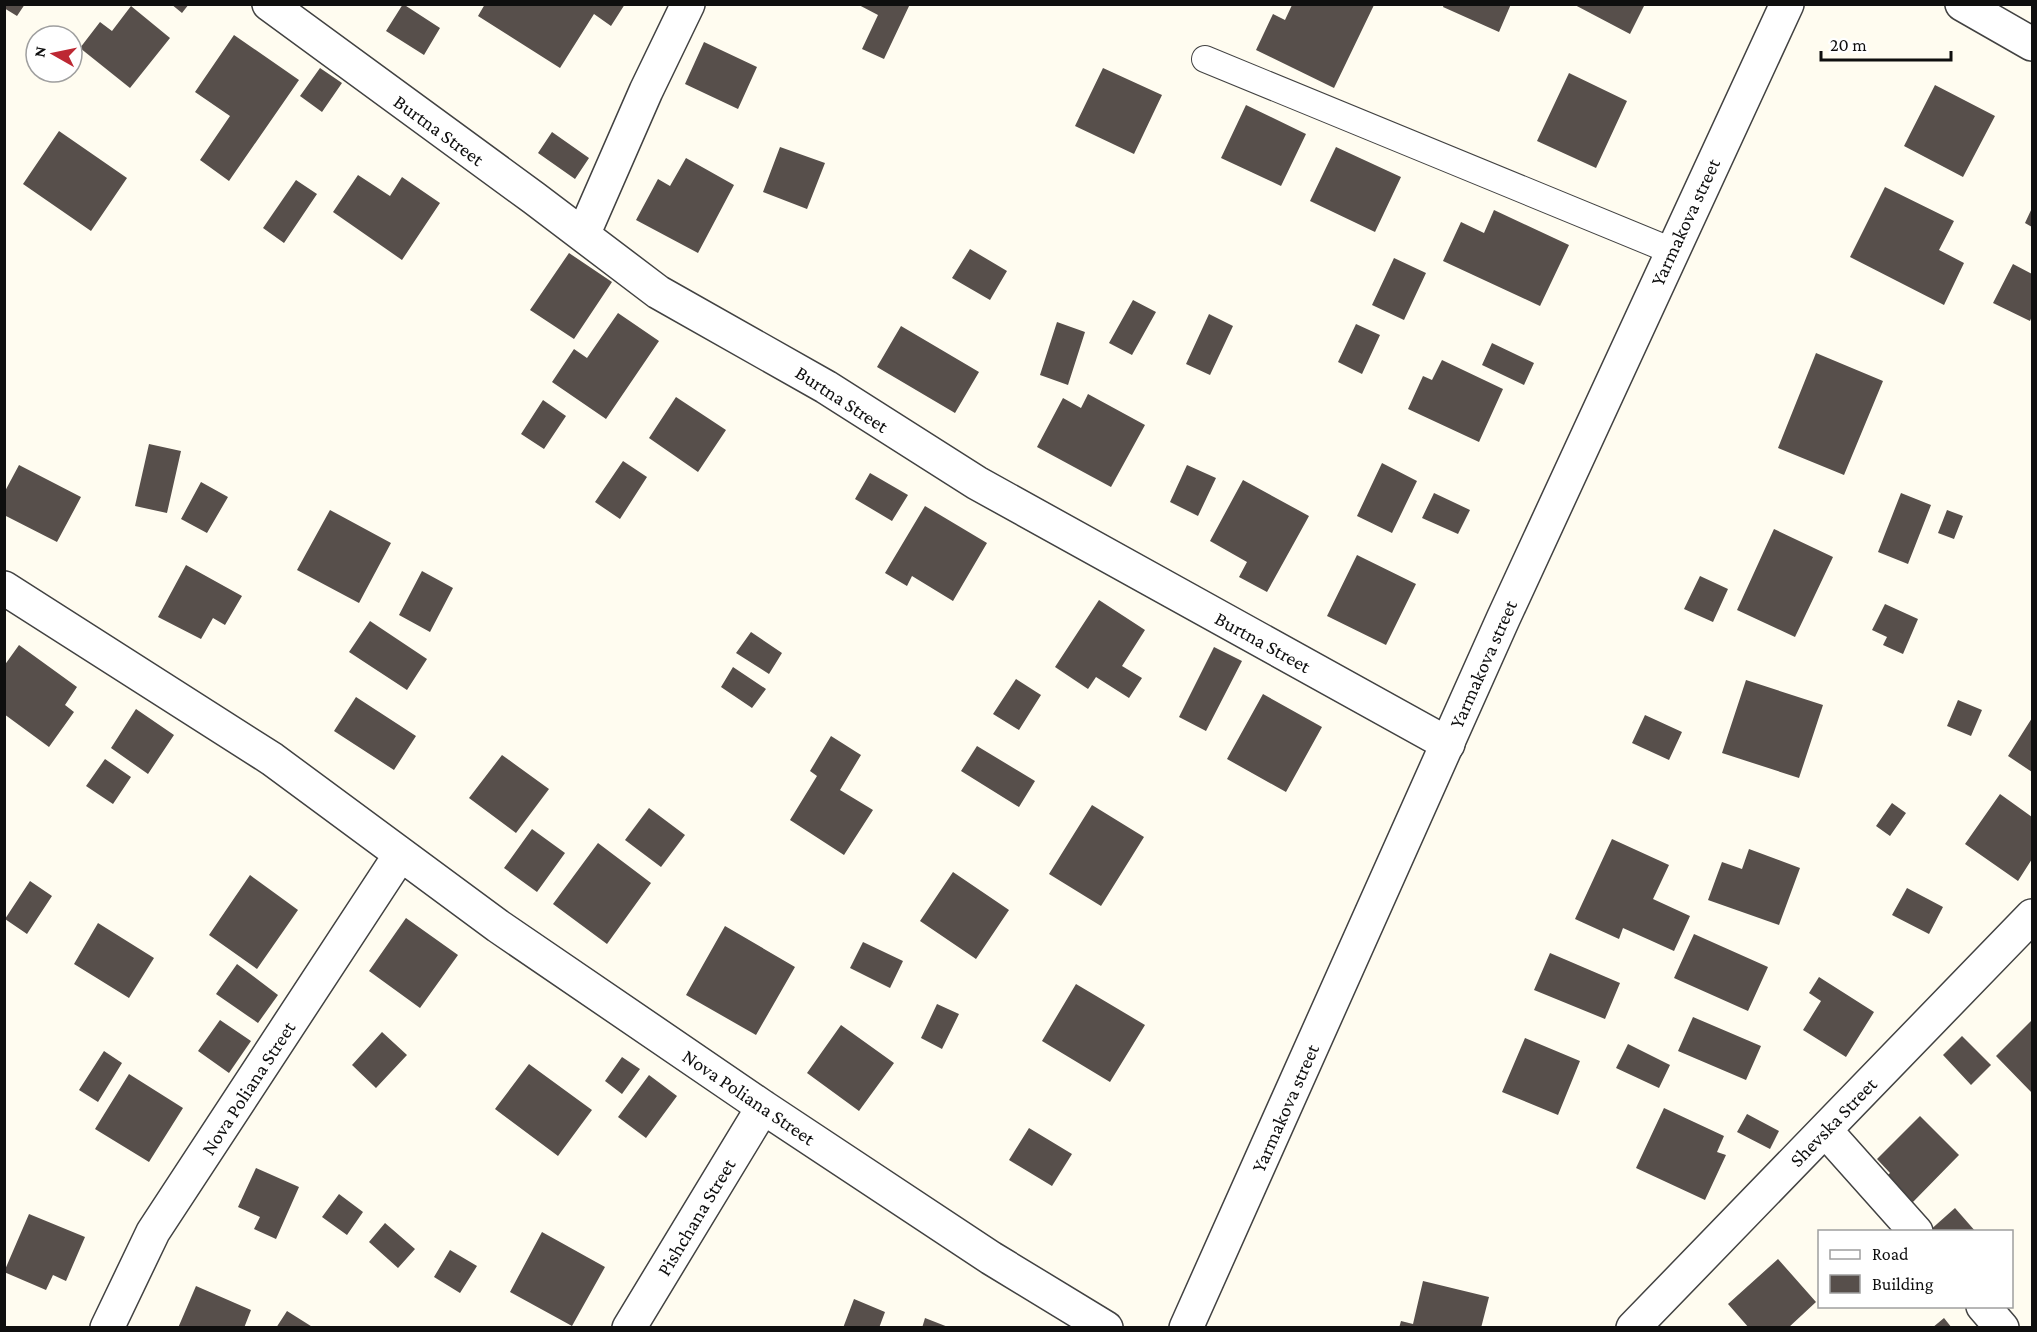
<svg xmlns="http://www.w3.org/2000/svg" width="2037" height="1332" viewBox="0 0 2037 1332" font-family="'Crimson Pro',serif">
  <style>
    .building { fill: #574f4b }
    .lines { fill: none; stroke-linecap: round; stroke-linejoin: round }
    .service-casing { stroke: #424242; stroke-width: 28 }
    .minor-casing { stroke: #424242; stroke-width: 36 }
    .tertiary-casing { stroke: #424242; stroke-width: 36 }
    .service { stroke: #fff; stroke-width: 26 }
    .minor { stroke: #fff; stroke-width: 33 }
    .tertiary { stroke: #fff; stroke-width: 33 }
    .labels { text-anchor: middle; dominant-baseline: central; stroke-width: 6; stroke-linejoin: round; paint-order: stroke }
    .street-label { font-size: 20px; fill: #0f0f0f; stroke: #fff }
  </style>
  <rect width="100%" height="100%" fill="#fffcf0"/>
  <path class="building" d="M 4,4 L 25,4 L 17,16 L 4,8 Z
    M 171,4 L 189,4 L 182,13 Z
    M 403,4 L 440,28 L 424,55 L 386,31 Z
    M 485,4 L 625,4 L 611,26 L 594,14 L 560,68 L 478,16 Z
    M 857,4 L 910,4 L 884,59 L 862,49 L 878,15 Z
    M 1444,4 L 1511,4 L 1499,32 L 1443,7 Z
    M 1573,4 L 1645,4 L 1630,34 Z
    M 1292,5 L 1374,5 L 1334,88 L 1256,50 L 1273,14 L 1285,20 Z
    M 131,6 L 170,38 L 130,88 L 80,48 L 100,22 L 112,31 Z
    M 234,35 L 299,80 L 229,181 L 200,160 L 230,116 L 195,92 Z
    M 704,42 L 757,67 L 738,109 L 685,84 Z
    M 320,68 L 342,83 L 322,112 L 300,96 Z
    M 1103,68 L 1162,95 L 1134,154 L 1075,126 Z
    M 1569,73 L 1627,101 L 1596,168 L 1537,141 Z
    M 1935,85 L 1995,116 L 1963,177 L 1904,146 Z
    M 1246,105 L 1306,134 L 1281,186 L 1221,158 Z
    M 59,131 L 127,178 L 91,231 L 23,184 Z
    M 552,132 L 589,158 L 575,179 L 538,153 Z
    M 780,147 L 825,163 L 807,209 L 763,192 Z
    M 1336,147 L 1401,177 L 1375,232 L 1310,201 Z
    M 686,158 L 734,185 L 698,253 L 636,220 L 658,179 L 670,186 Z
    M 358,175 L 390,196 L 402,177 L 440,203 L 402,260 L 333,212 Z
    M 296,180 L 317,194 L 284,243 L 263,228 Z
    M 1885,187 L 1954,221 L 1939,250 L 1964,263 L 1944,305 L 1850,257 Z
    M 2032,208 L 2032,227 L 2025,223 Z
    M 1494,210 L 1569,245 L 1540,306 L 1443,261 L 1461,222 L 1484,233 Z
    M 970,249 L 1007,271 L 990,300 L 952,278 Z
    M 569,253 L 612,282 L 574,339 L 530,310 Z
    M 1394,258 L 1426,273 L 1404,320 L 1372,305 Z
    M 2013,264 L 2032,274 L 2032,316 L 2030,321 L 1993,303 Z
    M 1133,300 L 1156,312 L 1132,355 L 1109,343 Z
    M 618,313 L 659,341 L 606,419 L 552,382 L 574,349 L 587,358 Z
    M 1209,314 L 1233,326 L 1210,375 L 1186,364 Z
    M 1057,322 L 1085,332 L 1068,385 L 1040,375 Z
    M 1356,324 L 1380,335 L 1362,374 L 1338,362 Z
    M 901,326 L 979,372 L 955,413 L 877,367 Z
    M 1492,343 L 1534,363 L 1524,385 L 1482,365 Z
    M 1816,353 L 1883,381 L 1844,475 L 1778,448 Z
    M 1442,360 L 1503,389 L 1479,442 L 1408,409 L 1423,376 L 1432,380 Z
    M 1088,394 L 1145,425 L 1111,487 L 1037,447 L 1063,398 L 1081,408 Z
    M 676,397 L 726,430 L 698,472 L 649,438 Z
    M 543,400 L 566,416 L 544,449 L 521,434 Z
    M 149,444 L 181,451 L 167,513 L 135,506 Z
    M 623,461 L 647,477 L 620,519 L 595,502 Z
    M 1382,463 L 1417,481 L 1392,533 L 1357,516 Z
    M 19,465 L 81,497 L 57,542 L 4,515 L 4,493 Z
    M 1187,465 L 1216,478 L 1198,516 L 1170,502 Z
    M 870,473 L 908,495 L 892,521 L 855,499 Z
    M 1243,480 L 1309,516 L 1267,592 L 1239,577 L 1247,562 L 1210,541 Z
    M 201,482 L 228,497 L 207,533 L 181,519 Z
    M 1434,493 L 1470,510 L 1458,534 L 1422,518 Z
    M 1901,493 L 1931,505 L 1908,564 L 1878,552 Z
    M 925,506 L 987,543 L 953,601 L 912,576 L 907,586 L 885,573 Z
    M 330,510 L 391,543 L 359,603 L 297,570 Z
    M 1947,510 L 1963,516 L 1954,539 L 1938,533 Z
    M 1774,529 L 1833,557 L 1795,637 L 1737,610 Z
    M 1357,555 L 1416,584 L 1386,645 L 1327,616 Z
    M 186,565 L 242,596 L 225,625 L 213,618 L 201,639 L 158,617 Z
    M 422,571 L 453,588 L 430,632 L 399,615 Z
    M 1700,576 L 1728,589 L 1713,622 L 1684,609 Z
    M 1099,600 L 1145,630 L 1122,666 L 1142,678 L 1129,698 L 1096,677 L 1088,689 L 1055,667 Z
    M 1885,604 L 1918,619 L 1903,654 L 1883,645 L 1887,637 L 1872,630 Z
    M 370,621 L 427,659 L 407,690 L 349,652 Z
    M 751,632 L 782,653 L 769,674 L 736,653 Z
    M 19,645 L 77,687 L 65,705 L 74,712 L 49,747 L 4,714 L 4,666 Z
    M 1214,647 L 1242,661 L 1206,731 L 1179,717 Z
    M 733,667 L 766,689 L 752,708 L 721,687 Z
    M 1016,679 L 1041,695 L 1019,730 L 993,714 Z
    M 1746,680 L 1823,705 L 1799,778 L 1722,753 Z
    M 1263,694 L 1322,727 L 1286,792 L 1227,759 Z
    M 356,697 L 416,736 L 394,770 L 334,731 Z
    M 1958,700 L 1982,710 L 1971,736 L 1947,726 Z
    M 136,709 L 174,735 L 148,774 L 111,748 Z
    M 1645,715 L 1682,732 L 1669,760 L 1632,743 Z
    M 2032,718 L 2032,772 L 2008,756 Z
    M 831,736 L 861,755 L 840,790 L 873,810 L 844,855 L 790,820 L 817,776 L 810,771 Z
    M 977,746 L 1035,781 L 1019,807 L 961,771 Z
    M 502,755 L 549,789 L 516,833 L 469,798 Z
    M 105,759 L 131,777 L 113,804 L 86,786 Z
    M 2000,794 L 2032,817 L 2032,859 L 2018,881 L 1965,844 Z
    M 1892,803 L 1906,813 L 1890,836 L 1876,826 Z
    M 1092,805 L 1144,837 L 1101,906 L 1049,874 Z
    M 649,808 L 685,835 L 661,867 L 625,840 Z
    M 532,829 L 565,853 L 537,892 L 504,868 Z
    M 1612,839 L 1669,865 L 1653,899 L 1690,916 L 1674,951 L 1623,928 L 1619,939 L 1575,919 Z
    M 598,843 L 651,883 L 607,944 L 553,904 Z
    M 1749,849 L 1800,868 L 1779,925 L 1708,900 L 1722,862 L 1742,869 Z
    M 953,872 L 1009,910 L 976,959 L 920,921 Z
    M 250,875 L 298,910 L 257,969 L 209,935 Z
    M 30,881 L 52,896 L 27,934 L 5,919 Z
    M 1907,888 L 1943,907 L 1929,934 L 1892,915 Z
    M 406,918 L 458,955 L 420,1008 L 369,971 Z
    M 98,923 L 154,958 L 129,998 L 74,964 Z
    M 725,926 L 795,967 L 756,1035 L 686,995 Z
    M 1694,934 L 1768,967 L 1748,1011 L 1674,978 Z
    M 863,942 L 903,961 L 890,988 L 850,968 Z
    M 1550,953 L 1620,983 L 1605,1019 L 1534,990 Z
    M 237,964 L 278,995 L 258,1023 L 216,994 Z
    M 1819,977 L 1874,1012 L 1846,1057 L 1803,1030 L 1821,1001 L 1809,993 Z
    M 1076,984 L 1145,1025 L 1110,1082 L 1042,1041 Z
    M 937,1004 L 959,1014 L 942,1049 L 921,1038 Z
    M 1693,1017 L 1761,1046 L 1746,1080 L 1678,1051 Z
    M 220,1020 L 251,1041 L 229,1073 L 198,1051 Z
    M 2032,1020 L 2032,1093 L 1996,1056 Z
    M 841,1025 L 894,1063 L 859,1111 L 807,1073 Z
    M 382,1032 L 407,1055 L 376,1088 L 352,1065 Z
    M 1962,1036 L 1991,1065 L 1971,1085 L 1943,1055 Z
    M 1525,1038 L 1580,1061 L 1558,1115 L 1502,1092 Z
    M 1628,1044 L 1670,1065 L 1659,1088 L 1616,1068 Z
    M 104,1051 L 122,1063 L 98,1102 L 79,1090 Z
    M 622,1057 L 640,1069 L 622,1094 L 605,1081 Z
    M 529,1064 L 592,1110 L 558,1156 L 495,1109 Z
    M 129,1074 L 183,1108 L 149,1162 L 95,1129 Z
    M 649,1075 L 677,1096 L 646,1138 L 618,1117 Z
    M 1664,1108 L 1724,1136 L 1717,1152 L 1726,1155 L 1705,1200 L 1636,1168 Z
    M 1747,1114 L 1779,1131 L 1770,1149 L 1737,1132 Z
    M 1920,1116 L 1959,1155 L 1912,1203 L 1886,1177 L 1890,1173 L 1877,1159 Z
    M 1029,1128 L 1072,1154 L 1052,1186 L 1009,1160 Z
    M 256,1168 L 299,1187 L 276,1239 L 254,1229 L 260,1217 L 238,1207 Z
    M 339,1194 L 363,1212 L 347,1235 L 322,1217 Z
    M 1955,1208 L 1976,1232 L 1928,1232 Z
    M 29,1214 L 85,1237 L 66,1281 L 53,1275 L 46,1290 L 4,1272 Z
    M 385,1223 L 415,1249 L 398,1268 L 369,1242 Z
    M 542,1232 L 605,1267 L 572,1326 L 510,1292 Z
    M 450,1250 L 477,1266 L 460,1293 L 434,1277 Z
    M 1778,1259 L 1816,1302 L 1788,1328 L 1749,1328 L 1728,1304 Z
    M 1423,1281 L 1489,1297 L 1481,1328 L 1399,1328 L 1401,1321 L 1413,1324 Z
    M 196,1286 L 251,1310 L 244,1328 L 178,1328 Z
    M 854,1299 L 885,1312 L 879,1328 L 843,1328 Z
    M 287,1311 L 314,1328 L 276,1328 Z
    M 925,1318 L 948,1327 L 948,1328 L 922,1328 Z
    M 1944,1318 L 1952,1328 L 1932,1328 Z"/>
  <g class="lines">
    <defs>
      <path id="service" d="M 1205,59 L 1672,251"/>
      <path id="minor" d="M 269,4 L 534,198 L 658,292 L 826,387 L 977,483 L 1448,744
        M 1962,4 L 2032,44
        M 583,235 L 646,91 L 688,4
        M 4,588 L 272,759 L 498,926 L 763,1107 L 991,1258 L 1106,1328
        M 1825,1130 L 1916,1232
        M 1983,1306 L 2002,1328
        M 107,1328 L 153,1232 L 400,855
        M 629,1328 L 763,1107
        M 1633,1328 L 2032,916"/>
      <path id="tertiary" d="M 1186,1328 L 1503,619 L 1787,4"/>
    </defs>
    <use href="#service" class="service-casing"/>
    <use href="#minor" class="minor-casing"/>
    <use href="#tertiary" class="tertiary-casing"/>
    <use href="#service" class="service"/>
    <use href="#minor" class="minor"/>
    <use href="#tertiary" class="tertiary"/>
  </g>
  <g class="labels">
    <g class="street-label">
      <text transform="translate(439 130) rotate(36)">Burtna Street</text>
      <text transform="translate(1685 222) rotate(-65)">Yarmakova street</text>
      <text transform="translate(842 399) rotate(33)">Burtna Street</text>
      <text transform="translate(1263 642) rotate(29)">Burtna Street</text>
      <text transform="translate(1483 664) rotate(-66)">Yarmakova street</text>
      <text transform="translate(248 1088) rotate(-57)">Nova Poliana Street</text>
      <text transform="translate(749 1097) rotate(34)">Nova Poliana Street</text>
      <text transform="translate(1285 1108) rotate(-66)">Yarmakova street</text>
      <text transform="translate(1833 1122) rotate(-46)">Shevska Street</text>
      <text transform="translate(696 1217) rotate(-59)">Pishchana Street</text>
    </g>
  </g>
  <rect width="2037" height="1332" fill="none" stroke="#0f0f0f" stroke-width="12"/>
  <rect x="1818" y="1230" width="195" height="78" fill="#ffffff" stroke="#9f9f9f" stroke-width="1.5"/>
  <rect x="1830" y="1250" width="30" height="9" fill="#ffffff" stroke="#9f9f9f" stroke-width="1.5"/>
  <text x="1872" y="1260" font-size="18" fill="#0f0f0f">Road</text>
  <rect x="1830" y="1275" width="30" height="18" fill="#574f4b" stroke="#9f9f9f" stroke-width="1.5"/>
  <text x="1872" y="1290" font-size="18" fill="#0f0f0f">Building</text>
  <g transform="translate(54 54) rotate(279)"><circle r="28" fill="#ffffff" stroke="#9f9f9f" stroke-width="1.5"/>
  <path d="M0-4.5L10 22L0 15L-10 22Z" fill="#bd2833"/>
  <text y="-9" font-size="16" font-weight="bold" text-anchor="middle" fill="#0f0f0f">N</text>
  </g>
  <path d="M1821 51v9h130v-9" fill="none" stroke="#0f0f0f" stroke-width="3"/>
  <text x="1830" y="51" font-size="18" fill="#0f0f0f" stroke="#ffffff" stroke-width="4.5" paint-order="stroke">20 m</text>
</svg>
